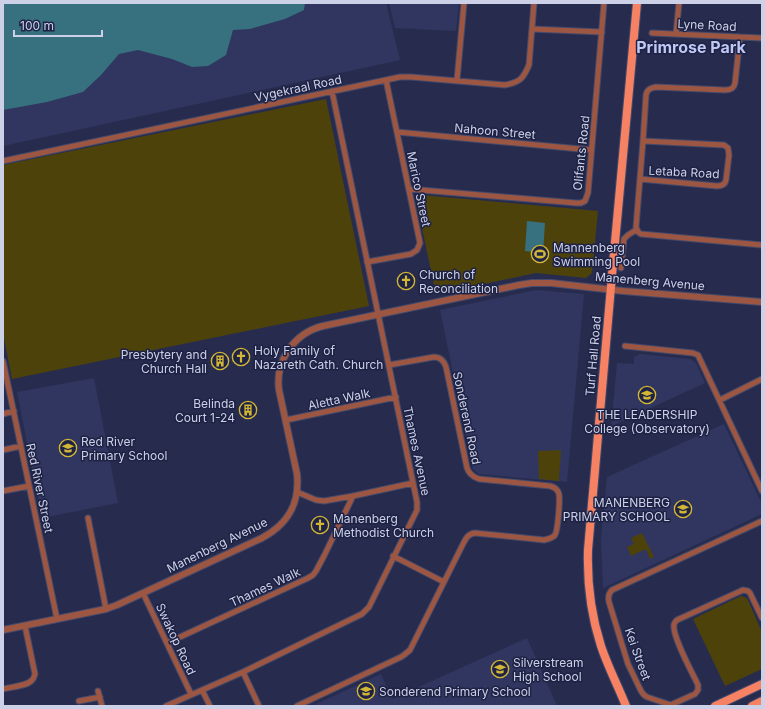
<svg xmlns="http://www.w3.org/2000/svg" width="765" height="709" viewBox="0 0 765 709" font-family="Inter,sans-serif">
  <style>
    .built { fill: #30365f }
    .green { fill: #4e420b }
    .water { fill: #37707e }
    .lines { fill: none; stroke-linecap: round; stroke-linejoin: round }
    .minor-casing { stroke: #454a6b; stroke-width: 7 }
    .tertiary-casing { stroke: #454a6b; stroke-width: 8 }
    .primary-casing { stroke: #454a6b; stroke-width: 10 }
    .minor { stroke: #9c5642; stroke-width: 5 }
    .tertiary { stroke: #9c5642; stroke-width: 6 }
    .primary { stroke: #f68263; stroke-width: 8 }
    .labels { text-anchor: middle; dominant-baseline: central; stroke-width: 3; stroke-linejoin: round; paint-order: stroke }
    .street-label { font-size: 12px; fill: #ccd1e8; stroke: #1e2244 }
    .poi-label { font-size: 12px; fill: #ccd1e8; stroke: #1e2244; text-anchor: start }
    .district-label { font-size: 16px; font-weight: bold; fill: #bfc8f5; stroke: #1e2244 }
  </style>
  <rect width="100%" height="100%" fill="#272c4f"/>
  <path class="built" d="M 3,3 L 386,3 L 400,60 L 3,146 Z
    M 389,3 L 459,3 L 456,31 L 395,28 Z
    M 536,290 L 584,294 L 567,482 L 479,474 L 473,469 L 440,310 Z
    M 640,354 L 690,359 L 696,363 L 705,383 L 616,424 L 611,429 L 617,363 L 634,364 L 634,357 Z
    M 94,378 L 118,503 L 42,518 L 17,392 Z
    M 724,424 L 762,504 L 762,514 L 603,588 L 601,538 L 607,477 Z
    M 527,638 L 557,706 L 312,706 L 381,674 L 392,699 Z"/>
  <path class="green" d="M 326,99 L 369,306 L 12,379 L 3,333 L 3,165 Z
    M 421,195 L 598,211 L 592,273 L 586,278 L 536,273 L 436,294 L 416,200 Z
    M 561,450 L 559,481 L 539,479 L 538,451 Z
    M 642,533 L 654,557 L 650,559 L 646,549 L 631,556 L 627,547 L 634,544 L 631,538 Z
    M 741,596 L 747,598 L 762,632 L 762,669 L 725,686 L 693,619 Z"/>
  <path class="water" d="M 3,3 L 305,3 L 304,10 L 285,19 L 250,29 L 233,30 L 226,55 L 208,66 L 192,67 L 172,59 L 138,50 L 119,54 L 101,75 L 83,92 L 47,102 L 3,110 Z
    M 527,221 L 545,223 L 543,253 L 525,251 Z"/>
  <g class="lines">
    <defs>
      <path id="minor" d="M 532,29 L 602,32
        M 652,33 L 762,38
        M 676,34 L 679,3
        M 740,37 L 735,83 C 734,89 730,90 725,90 L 656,87 C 651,88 647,89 646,95 L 643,141 L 636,227 L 638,232 L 641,234 L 762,245
        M 457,80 L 464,3
        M 397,132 L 591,150
        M 3,161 L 400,77 L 411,77 L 505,85 C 520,82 523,79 529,65 L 534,3
        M 640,179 L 717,186 C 721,186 725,185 726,180 L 729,155 L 728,148 L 724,145 L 643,141
        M 409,189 L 576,203 L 581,203 L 585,201 L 588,193 L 604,3
        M 367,262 L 411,254 L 417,250 L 420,243 L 386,80
        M 621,268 L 624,239 L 628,235 L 636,230
        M 625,346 L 693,353 L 698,355 L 762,491
        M 3,361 L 57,619
        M 720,400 L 762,379
        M 3,414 L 14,411
        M 286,420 L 396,397
        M 3,450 L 21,446
        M 3,491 L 29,486
        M 297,492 L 316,500 L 324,501 L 353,496 L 413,483
        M 88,518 L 106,609
        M 762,521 L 612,590 C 608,594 608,598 609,602 L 628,664 L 641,691 L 644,695 L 647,697 L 671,705 L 675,703 L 695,694 L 698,690 L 698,685 C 693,674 672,636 674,625 C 674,623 675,622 677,620 L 743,590 L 748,591 L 750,593 L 762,618
        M 393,556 L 444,582
        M 143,593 L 191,694
        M 167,643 L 308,578 L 313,575 L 316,571 L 324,556 L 353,496
        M 243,672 L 259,706
        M 3,689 C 10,687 28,686 32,680 C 34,679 34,676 35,674 L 25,626
        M 202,690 L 210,706
        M 98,691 L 102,706
        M 79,701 L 100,697
        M 166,706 L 243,672 L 362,614 L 369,607 L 417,510 L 417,502 L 332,91
        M 297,706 L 401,657 L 404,655 L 410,650 L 463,544 C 466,538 468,534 475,533 L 544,540 C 548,539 553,538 555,535 C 558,530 560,500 559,494 C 558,490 554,487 550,486 L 479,479 C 473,477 469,474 467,468 L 446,367 C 444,361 440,357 434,357 L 389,365"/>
      <path id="tertiary" d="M 3,630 L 106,609 L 117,605 L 262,538 C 288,524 300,504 297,474 L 279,390 C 275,361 294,333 323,326 L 519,285 L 532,283 L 551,283 L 623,291 L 762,302"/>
      <path id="primary" d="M 626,706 C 618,686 608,667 601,646 C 591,615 587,583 588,550 L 612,275 L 637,3
        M 715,706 L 762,684
        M 752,706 L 762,701"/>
    </defs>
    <use href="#minor" class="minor-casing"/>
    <use href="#tertiary" class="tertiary-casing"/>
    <use href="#primary" class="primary-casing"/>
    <use href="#minor" class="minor"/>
    <use href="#tertiary" class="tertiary"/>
    <use href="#primary" class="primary"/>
  </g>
  <defs>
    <symbol id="stadium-ring" viewBox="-11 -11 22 22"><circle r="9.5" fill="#1e2244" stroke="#d2b635" stroke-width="1.5"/><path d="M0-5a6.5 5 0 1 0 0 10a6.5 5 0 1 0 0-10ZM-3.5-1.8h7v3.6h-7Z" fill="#d2b635"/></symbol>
    <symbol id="church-ring" viewBox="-11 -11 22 22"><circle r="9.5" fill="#1e2244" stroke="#d2b635" stroke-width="1.5"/><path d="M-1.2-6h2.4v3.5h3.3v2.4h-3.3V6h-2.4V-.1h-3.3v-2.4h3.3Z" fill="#d2b635"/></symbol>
    <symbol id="building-ring" viewBox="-11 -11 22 22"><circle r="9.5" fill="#1e2244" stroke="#d2b635" stroke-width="1.5"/><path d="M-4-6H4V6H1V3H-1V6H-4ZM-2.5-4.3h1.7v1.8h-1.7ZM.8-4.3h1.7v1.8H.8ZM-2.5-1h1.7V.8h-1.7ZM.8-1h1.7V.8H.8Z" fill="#d2b635"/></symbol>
    <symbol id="school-ring" viewBox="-11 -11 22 22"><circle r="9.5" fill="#1e2244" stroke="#d2b635" stroke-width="1.5"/><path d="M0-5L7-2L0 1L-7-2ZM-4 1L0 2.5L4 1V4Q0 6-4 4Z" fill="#d2b635"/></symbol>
  </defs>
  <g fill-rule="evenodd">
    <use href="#stadium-ring" x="530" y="244" width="20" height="20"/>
    <use href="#church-ring" x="396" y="271" width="20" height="20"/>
    <use href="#church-ring" x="231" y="347" width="20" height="20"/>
    <use href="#building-ring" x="210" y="351" width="20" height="20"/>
    <use href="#school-ring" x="637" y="385" width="20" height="20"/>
    <use href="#building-ring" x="238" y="400" width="20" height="20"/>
    <use href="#school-ring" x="58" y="438" width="20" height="20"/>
    <use href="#school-ring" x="673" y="499" width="20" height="20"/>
    <use href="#church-ring" x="310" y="515" width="20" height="20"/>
    <use href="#school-ring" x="490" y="659" width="20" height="20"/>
    <use href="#school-ring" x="356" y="681" width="20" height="20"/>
  </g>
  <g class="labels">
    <g class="street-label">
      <text transform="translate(707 25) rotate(3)">Lyne Road</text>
      <text transform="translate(298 88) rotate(-12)">Vygekraal Road</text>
      <text transform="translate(495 131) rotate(5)">Nahoon Street</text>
      <text transform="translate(581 153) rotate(-84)">Olifants Road</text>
      <text transform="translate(684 172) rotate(3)">Letaba Road</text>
      <text transform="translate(419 189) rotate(78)">Marico Street</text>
      <text transform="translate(650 281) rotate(5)">Manenberg Avenue</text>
      <text transform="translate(593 356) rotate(-85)">Turf Hall Road</text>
      <text transform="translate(339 399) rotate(-12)">Aletta Walk</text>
      <text transform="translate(467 418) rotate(78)">Sonderend Road</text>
      <text transform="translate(417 451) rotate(78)">Thames Avenue</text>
      <text transform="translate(40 488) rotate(78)">Red River Street</text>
      <text transform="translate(217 545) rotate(-26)">Manenberg Avenue</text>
      <text transform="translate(265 587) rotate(-25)">Thames Walk</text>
      <text transform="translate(176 639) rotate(65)">Swakop Road</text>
      <text transform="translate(638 654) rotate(70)">Kei Street</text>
    </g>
    <g class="poi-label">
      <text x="553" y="247">Mannenberg<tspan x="553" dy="14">Swimming Pool</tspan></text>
      <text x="419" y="274">Church of<tspan x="419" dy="14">Reconciliation</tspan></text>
      <text x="254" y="350">Holy Family of<tspan x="254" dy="14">Nazareth Cath. Church</tspan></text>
      <text x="207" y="354" text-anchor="end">Presbytery and<tspan x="207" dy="14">Church Hall</tspan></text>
      <text x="235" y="403" text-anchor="end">Belinda<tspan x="235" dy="14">Court 1-24</tspan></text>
      <text x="647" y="414" text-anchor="middle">THE LEADERSHIP<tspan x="647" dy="14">College (Observatory)</tspan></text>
      <text x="81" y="441">Red River<tspan x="81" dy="14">Primary School</tspan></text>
      <text x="670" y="502" text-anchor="end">MANENBERG<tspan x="670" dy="14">PRIMARY SCHOOL</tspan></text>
      <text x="333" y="518">Manenberg<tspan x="333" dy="14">Methodist Church</tspan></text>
      <text x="513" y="662">Silverstream<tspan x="513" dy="14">High School</tspan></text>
      <text x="379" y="691">Sonderend Primary School</text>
    </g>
    <g class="district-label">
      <text x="691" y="47">Primrose Park</text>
    </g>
  </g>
  <rect width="765" height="709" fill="none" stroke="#ccd1e8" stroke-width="8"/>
  <path d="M14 30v6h88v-6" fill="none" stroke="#ccd1e8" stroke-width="2"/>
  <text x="20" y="30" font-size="12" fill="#ccd1e8" stroke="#1e2244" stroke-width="3" paint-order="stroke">100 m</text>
</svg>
